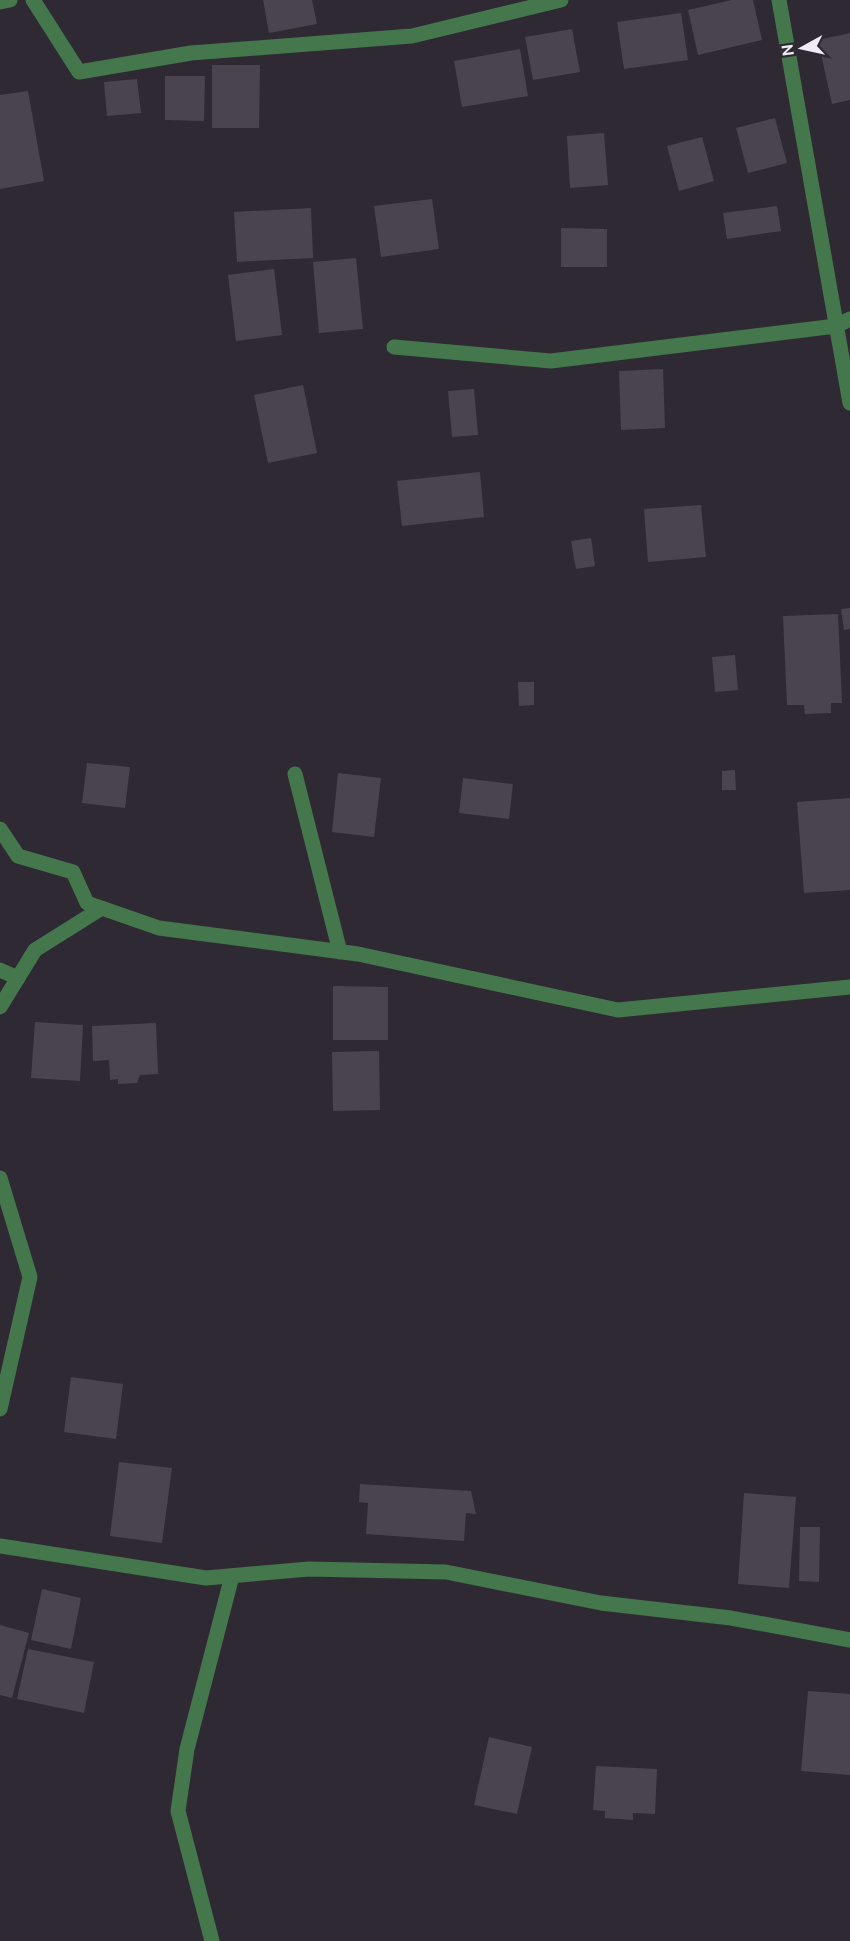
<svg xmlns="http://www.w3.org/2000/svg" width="850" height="1941" viewBox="0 0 850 1941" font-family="Ubuntu,sans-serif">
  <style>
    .building { fill: #4a444f }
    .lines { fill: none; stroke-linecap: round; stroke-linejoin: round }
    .service { stroke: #45774d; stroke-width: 15 }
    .minor { stroke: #45774d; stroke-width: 15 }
  </style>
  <rect width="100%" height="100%" fill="#2f2933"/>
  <path class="building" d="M 263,0 L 312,0 L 317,24 L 269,33 Z
    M 732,0 L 753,0 L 762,40 L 698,55 L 688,10 Z
    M 681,13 L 688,60 L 624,69 L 617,22 Z
    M 572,29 L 580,72 L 533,80 L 525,37 Z
    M 850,33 L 850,100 L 832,104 L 818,40 Z
    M 520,49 L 528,96 L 462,107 L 454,61 Z
    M 212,65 L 260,65 L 259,128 L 212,128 Z
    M 165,76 L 205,76 L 204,121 L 165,120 Z
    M 137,79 L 141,113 L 107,116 L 104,82 Z
    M 28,91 L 44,181 L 0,189 L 0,95 Z
    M 775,118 L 787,163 L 748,173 L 736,128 Z
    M 604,133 L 608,185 L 570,188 L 567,136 Z
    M 702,137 L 714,181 L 679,191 L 667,146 Z
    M 432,199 L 439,249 L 381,257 L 374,206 Z
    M 777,206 L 781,231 L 727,239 L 723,213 Z
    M 311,208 L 313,258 L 237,262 L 234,212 Z
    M 561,228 L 607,229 L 607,267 L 561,267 Z
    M 356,258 L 363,329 L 319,333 L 313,262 Z
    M 274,269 L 282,335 L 236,341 L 228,275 Z
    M 663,369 L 665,428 L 621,430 L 619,371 Z
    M 303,385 L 317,453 L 268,463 L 254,395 Z
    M 474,389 L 478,435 L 452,437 L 448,391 Z
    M 480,472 L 484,517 L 402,526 L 397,481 Z
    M 701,505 L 706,557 L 648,562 L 644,509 Z
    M 591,538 L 595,566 L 576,569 L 571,541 Z
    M 850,608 L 850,629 L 844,630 L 841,609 Z
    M 838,614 L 842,703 L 831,703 L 831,713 L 805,714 L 804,705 L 787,705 L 783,616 Z
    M 735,655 L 738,690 L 715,692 L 712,657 Z
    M 518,682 L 534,682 L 534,705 L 519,706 Z
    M 87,763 L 130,767 L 125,808 L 82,803 Z
    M 735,770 L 736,790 L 722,790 L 722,771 Z
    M 338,773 L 381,778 L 374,837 L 332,832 Z
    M 463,778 L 513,784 L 509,819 L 459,813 Z
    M 850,798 L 850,890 L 804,893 L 797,802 Z
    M 333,986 L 388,987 L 388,1040 L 333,1040 Z
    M 35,1022 L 83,1025 L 80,1081 L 31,1078 Z
    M 156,1023 L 158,1074 L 140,1075 L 137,1083 L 118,1084 L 118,1079 L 110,1080 L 109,1060 L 93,1061 L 92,1026 Z
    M 379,1051 L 380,1110 L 333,1111 L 332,1052 Z
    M 71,1377 L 123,1384 L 116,1439 L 64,1432 Z
    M 119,1462 L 172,1468 L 162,1543 L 110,1536 Z
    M 360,1484 L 471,1491 L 476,1514 L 466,1513 L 464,1541 L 366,1534 L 368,1503 L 359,1502 Z
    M 744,1493 L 796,1497 L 789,1588 L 738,1584 Z
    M 800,1527 L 820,1527 L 819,1582 L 799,1581 Z
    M 42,1589 L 81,1598 L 71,1649 L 31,1640 Z
    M 0,1625 L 29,1633 L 12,1698 L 0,1695 Z
    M 28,1649 L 94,1662 L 84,1713 L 17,1699 Z
    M 808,1691 L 850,1694 L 850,1775 L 801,1771 Z
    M 489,1737 L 532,1747 L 517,1814 L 474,1805 Z
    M 596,1766 L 657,1769 L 655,1814 L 633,1813 L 633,1820 L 605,1818 L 605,1811 L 593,1810 Z"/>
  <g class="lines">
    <path class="service" d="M 0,970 L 18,978"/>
    <path class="minor" d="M 33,0 L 79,72 L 191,53 L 412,36 L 561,0
      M 779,0 L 850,403
      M 0,2 L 10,0
      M 394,347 L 551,361 L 836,326 L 850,319
      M 295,774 L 340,952
      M 0,829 L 18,856 L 73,872 L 87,903 L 159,928 L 358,954 L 618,1010 L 850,987
      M 0,1007 L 35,950 L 102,908
      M 0,1178 L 30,1277 L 0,1409
      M 0,1546 L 206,1578 L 309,1569 L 446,1572 L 601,1603 L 731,1618 L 850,1640
      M 212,1941 L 178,1811 L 187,1749 L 232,1576"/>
  </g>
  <g transform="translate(802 48) rotate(262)" stroke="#2f2933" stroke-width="4.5" paint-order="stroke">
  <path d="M0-4.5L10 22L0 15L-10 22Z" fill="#f0ecf3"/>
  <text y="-9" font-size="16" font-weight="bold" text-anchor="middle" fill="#f0ecf3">N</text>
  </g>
</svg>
